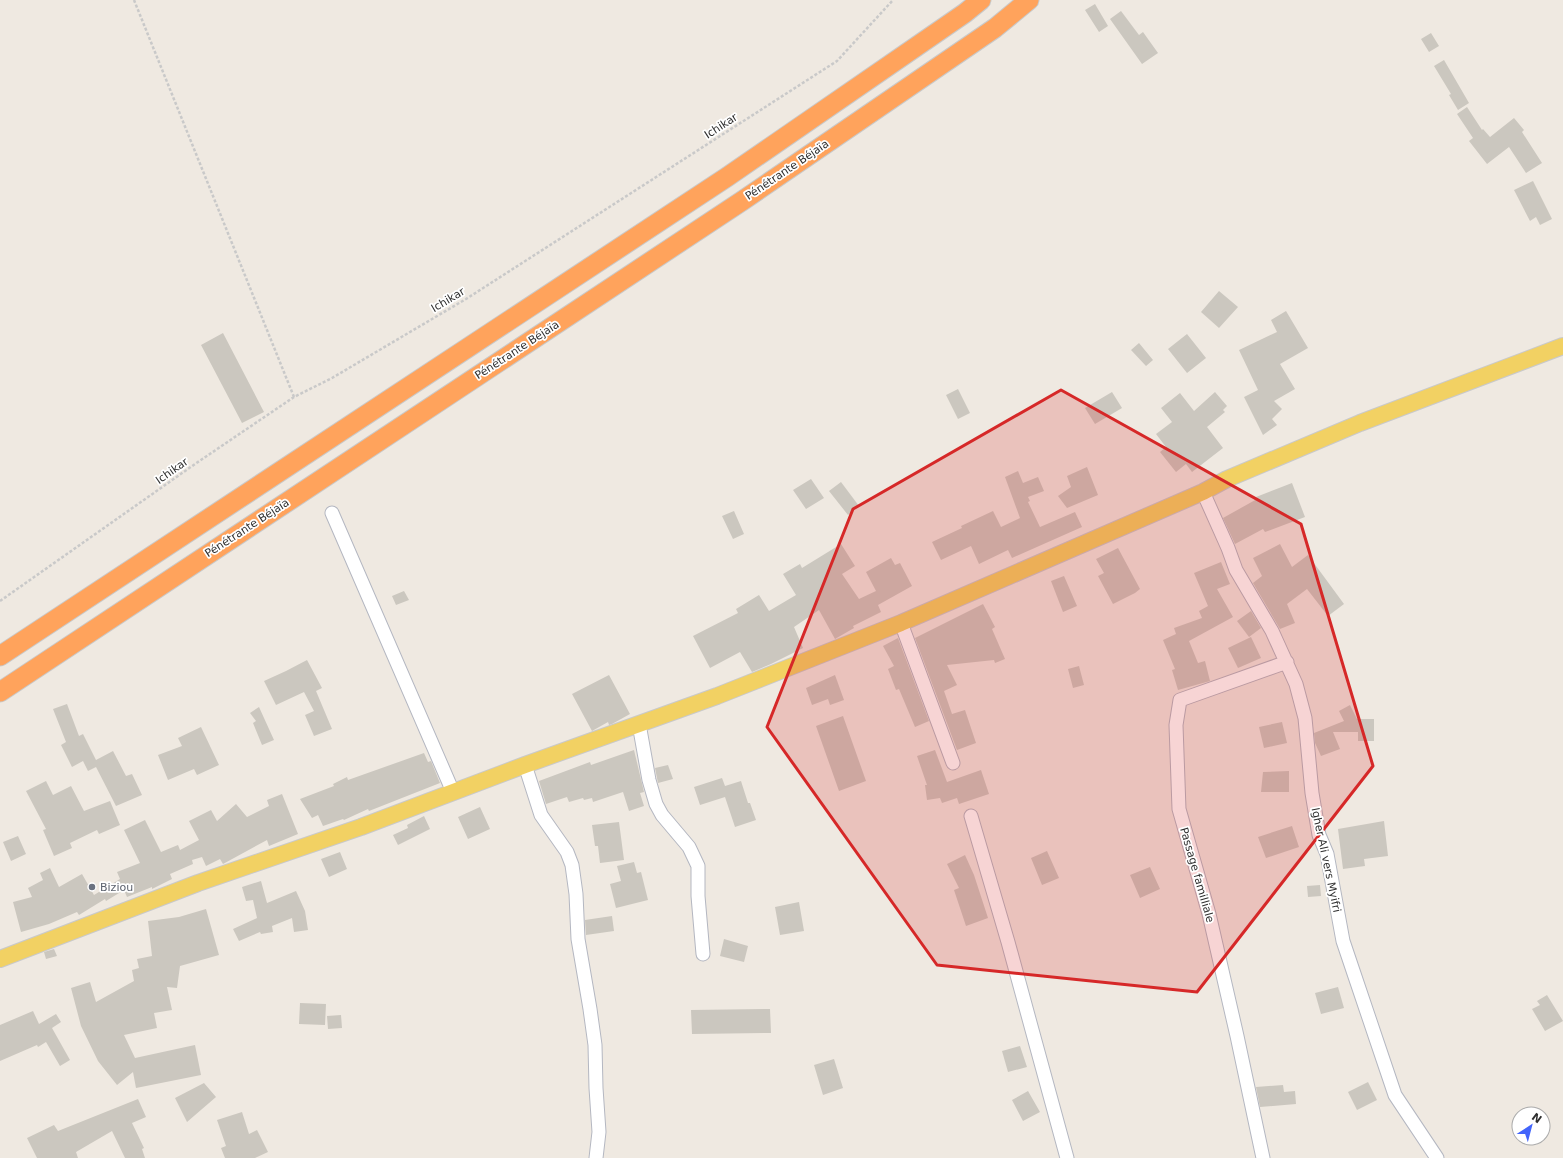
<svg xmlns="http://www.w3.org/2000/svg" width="1563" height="1158" viewBox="0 0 1563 1158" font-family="'DejaVu Sans',sans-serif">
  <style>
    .building { fill: #cbc7bf }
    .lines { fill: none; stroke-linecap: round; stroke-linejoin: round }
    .minor-casing { stroke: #b4b7c1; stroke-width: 15 }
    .major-casing { stroke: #c9c9c9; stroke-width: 18 }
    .highway-casing { stroke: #c9c9c9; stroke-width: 21 }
    .path { stroke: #c9c9c9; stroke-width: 2.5; stroke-dasharray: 3 2; stroke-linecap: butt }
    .minor { stroke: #fff; stroke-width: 13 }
    .major { stroke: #f2d163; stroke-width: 16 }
    .highway { stroke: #ffa35c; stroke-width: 19 }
    .marked { fill: #d62828; fill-opacity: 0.2; stroke: #d62828; stroke-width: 3; stroke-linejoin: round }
    .worship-dot { fill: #6b7280; stroke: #fff; stroke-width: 1.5 }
    .labels { text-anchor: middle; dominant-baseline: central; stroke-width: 3.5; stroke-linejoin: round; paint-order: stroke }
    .street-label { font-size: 11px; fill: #2e2e2e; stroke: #fff }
    .worship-label { font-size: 11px; fill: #5b616d; stroke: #fff; text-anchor: start }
  </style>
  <rect width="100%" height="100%" fill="#efe9e1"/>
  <path class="building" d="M 1095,4 L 1108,26 L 1099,32 L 1085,10 Z
    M 1121,11 L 1139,35 L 1143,32 L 1158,53 L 1142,64 L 1110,19 Z
    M 1431,33 L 1439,46 L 1429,52 L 1421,39 Z
    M 1444,60 L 1469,103 L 1458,110 L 1449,95 L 1451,94 L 1434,66 Z
    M 1467,107 L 1482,130 L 1483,129 L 1490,137 L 1514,118 L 1524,130 L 1522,132 L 1542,163 L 1526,173 L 1509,147 L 1487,164 L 1469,141 L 1473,138 L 1457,114 Z
    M 1533,181 L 1552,219 L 1540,225 L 1536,217 L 1530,221 L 1514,190 Z
    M 1219,291 L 1238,307 L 1219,328 L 1201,312 Z
    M 1286,311 L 1308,348 L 1280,364 L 1295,389 L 1274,401 L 1282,409 L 1272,419 L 1277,425 L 1263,435 L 1244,397 L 1258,390 L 1239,350 L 1277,332 L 1271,320 Z
    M 223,333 L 264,412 L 242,423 L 201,345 Z
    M 1187,334 L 1206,358 L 1187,373 L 1168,349 Z
    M 1139,343 L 1153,360 L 1146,366 L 1131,350 Z
    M 958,389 L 970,413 L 958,419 L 946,395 Z
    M 1112,392 L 1122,408 L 1095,424 L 1085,408 Z
    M 1215,392 L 1227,406 L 1223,410 L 1225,412 L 1207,427 L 1223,448 L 1192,472 L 1186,464 L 1176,472 L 1160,452 L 1166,447 L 1156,434 L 1172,422 L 1161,408 L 1180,393 L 1194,411 Z
    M 1087,467 L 1098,495 L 1067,508 L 1058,496 L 1071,487 L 1067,476 Z
    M 1018,471 L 1023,483 L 1038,477 L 1044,491 L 1028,497 L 1030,501 L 1028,502 L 1040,527 L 1075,512 L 1082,527 L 1012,558 L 1008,550 L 979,564 L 971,546 L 941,560 L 932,542 L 962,528 L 961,526 L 993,511 L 1001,527 L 1020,518 L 1005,477 Z
    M 811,479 L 824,498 L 806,509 L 793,490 Z
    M 841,482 L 859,506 L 848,515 L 829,491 Z
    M 1292,483 L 1305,517 L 1265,532 L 1263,529 L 1235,544 L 1223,518 L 1257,499 L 1256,497 Z
    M 734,511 L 744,534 L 733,539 L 722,516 Z
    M 841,544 L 855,566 L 842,574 L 859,599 L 876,591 L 866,572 L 891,558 L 895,565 L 900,563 L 912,586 L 878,605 L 881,612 L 853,626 L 854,628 L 835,639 L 819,610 L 794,627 L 803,648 L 771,664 L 752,672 L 740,652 L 710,668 L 693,636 L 738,613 L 736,609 L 759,595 L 769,611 L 796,595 L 783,574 L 800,564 L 802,568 Z
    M 1280,544 L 1292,567 L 1308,555 L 1344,604 L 1328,616 L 1307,589 L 1287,604 L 1295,623 L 1280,629 L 1253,583 L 1262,576 L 1253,558 Z
    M 1118,548 L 1140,589 L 1135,593 L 1113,604 L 1098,576 L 1104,573 L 1096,559 Z
    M 1221,562 L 1230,584 L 1217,589 L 1233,617 L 1189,641 L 1198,663 L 1205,661 L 1210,681 L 1178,690 L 1172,670 L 1175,669 L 1163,640 L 1176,634 L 1174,628 L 1202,618 L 1199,611 L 1208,606 L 1194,573 Z
    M 1064,576 L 1077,606 L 1063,612 L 1051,581 Z
    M 404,591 L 409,600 L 396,605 L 392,596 Z
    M 983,604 L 995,627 L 992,629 L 1005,659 L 995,663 L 994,660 L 947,665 L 957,685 L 944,691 L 952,714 L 965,710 L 976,743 L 957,750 L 915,638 Z
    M 1251,611 L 1261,628 L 1249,637 L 1237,621 Z
    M 1251,637 L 1261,658 L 1238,668 L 1228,648 Z
    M 898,638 L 929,721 L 915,727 L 899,689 L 896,690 L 888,669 L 894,666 L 883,646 Z
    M 307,660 L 322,688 L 316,691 L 332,729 L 314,736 L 305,715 L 314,711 L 304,692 L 276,705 L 264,681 L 286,671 Z
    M 1079,666 L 1084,685 L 1073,688 L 1068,669 Z
    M 609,675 L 630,714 L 612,724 L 609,725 L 608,722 L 592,731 L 572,694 Z
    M 835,675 L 844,700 L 830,705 L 828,699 L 812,705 L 806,688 Z
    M 67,704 L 79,736 L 83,734 L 96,760 L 113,751 L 126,776 L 132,774 L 142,795 L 116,806 L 96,767 L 88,771 L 83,761 L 72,767 L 61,745 L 66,742 L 53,709 Z
    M 1350,705 L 1357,719 L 1374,719 L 1374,741 L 1358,741 L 1358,732 L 1333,732 L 1340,749 L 1321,756 L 1315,743 L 1314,733 L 1344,721 L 1339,711 Z
    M 259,707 L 274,740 L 262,745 L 253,723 L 256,721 L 250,713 Z
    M 843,716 L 866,781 L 839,791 L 816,726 Z
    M 1282,722 L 1287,743 L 1264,748 L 1259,727 Z
    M 201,727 L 219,765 L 197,775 L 194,769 L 168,780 L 158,755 L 182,746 L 178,738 Z
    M 634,750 L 644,792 L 640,793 L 644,806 L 629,811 L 623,792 L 593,802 L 592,798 L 584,800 L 583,798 L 569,802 L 567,797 L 546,804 L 539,781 L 590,762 L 591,765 Z
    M 935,750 L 947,782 L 981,770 L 989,794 L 959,804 L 957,798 L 942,803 L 940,798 L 927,800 L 925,785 L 927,785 L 917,756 Z
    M 424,753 L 428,762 L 431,761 L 440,783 L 369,811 L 368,809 L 344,820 L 343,819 L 323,826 L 318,815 L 312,818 L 300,799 L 334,786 L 333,784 L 347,777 L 348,780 Z
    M 668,765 L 673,779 L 658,783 L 655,768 Z
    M 1289,771 L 1289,792 L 1261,792 L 1263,772 Z
    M 722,778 L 725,786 L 741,781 L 748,803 L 750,803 L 756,820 L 735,827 L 725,797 L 700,805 L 694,787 Z
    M 46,781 L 53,795 L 71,786 L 84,811 L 110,801 L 120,825 L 99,834 L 97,830 L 70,843 L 72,848 L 54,856 L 43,830 L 46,829 L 26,791 Z
    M 282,794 L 298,834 L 269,846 L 267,840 L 223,864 L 220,859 L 206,866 L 202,857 L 192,860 L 193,864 L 170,874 L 172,879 L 152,889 L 152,887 L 127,897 L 124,890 L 106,901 L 105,899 L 79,915 L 77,912 L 49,924 L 21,932 L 13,902 L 32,897 L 28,888 L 43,880 L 40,873 L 50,868 L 59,887 L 82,874 L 94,895 L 120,879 L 117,872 L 140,863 L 124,830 L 145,820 L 161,852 L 178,845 L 180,850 L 199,840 L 189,821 L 211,810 L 217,821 L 236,804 L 247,817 L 269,806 L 267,800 Z
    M 480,807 L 490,829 L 468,839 L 458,817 Z
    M 424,816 L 430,829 L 398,845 L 393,835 L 408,828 L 407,825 Z
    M 1384,821 L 1388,856 L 1364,859 L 1365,866 L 1343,869 L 1338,829 Z
    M 619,822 L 624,860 L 600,863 L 598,846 L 595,846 L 592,825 Z
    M 1292,826 L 1299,847 L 1266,858 L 1258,837 Z
    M 18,836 L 26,854 L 11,861 L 3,842 Z
    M 1047,851 L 1059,878 L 1042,885 L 1031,858 Z
    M 340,852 L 347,869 L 329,877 L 321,859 Z
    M 965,855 L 974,875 L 988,918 L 966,926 L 954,890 L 959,888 L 947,864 Z
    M 634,862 L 637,873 L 641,872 L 648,900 L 616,908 L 610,884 L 621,881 L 617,866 Z
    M 1150,867 L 1160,889 L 1140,898 L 1130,875 Z
    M 261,881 L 267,903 L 296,891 L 305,911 L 308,930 L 294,932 L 292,918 L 272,926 L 273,932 L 261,934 L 260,932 L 239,941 L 233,929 L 257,918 L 253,900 L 246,901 L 242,887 Z
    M 1320,885 L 1321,896 L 1308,897 L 1307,886 Z
    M 799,902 L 804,931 L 780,935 L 775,907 Z
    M 206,909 L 219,955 L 180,966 L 177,988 L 167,987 L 172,1010 L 154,1013 L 157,1028 L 124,1035 L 135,1058 L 195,1045 L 201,1075 L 136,1088 L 133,1072 L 117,1085 L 98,1061 L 81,1026 L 71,988 L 90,982 L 96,1002 L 134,981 L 132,970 L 139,968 L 137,959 L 152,956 L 148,921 L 179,917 Z
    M 612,916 L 614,931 L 586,935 L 585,920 Z
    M 724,939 L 748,946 L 744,962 L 720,956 Z
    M 54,949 L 57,956 L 46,959 L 44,952 Z
    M 1338,987 L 1344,1008 L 1321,1014 L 1315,993 Z
    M 1547,995 L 1563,1021 L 1545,1031 L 1532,1009 L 1540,1005 L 1537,1001 Z
    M 300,1003 L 326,1004 L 325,1025 L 299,1024 Z
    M 770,1009 L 771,1033 L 692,1034 L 691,1010 Z
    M 33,1011 L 39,1024 L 56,1014 L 61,1022 L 52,1028 L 70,1060 L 60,1066 L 46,1042 L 38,1047 L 37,1045 L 0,1061 L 0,1025 Z
    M 341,1015 L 342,1028 L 328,1029 L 327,1016 Z
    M 1020,1046 L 1027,1067 L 1008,1072 L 1002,1051 Z
    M 834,1059 L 843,1088 L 823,1095 L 814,1065 Z
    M 1368,1082 L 1377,1100 L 1357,1110 L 1348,1092 Z
    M 204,1083 L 216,1097 L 187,1122 L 175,1098 Z
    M 1283,1085 L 1284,1092 L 1295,1091 L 1296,1104 L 1260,1107 L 1256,1087 Z
    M 1028,1091 L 1040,1112 L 1023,1121 L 1012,1100 Z
    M 138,1099 L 146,1117 L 132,1123 L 144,1148 L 142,1149 L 145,1158 L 125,1158 L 112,1131 L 76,1152 L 78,1158 L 37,1158 L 27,1138 L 54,1125 L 58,1131 Z
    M 242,1112 L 249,1134 L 257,1130 L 268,1152 L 255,1158 L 225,1158 L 221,1148 L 226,1146 L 217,1120 Z"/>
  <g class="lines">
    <defs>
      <path id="minor" d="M 1203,492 L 1228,548 L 1236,570 L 1272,631 L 1296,684 L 1305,718 L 1312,793 L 1319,835 L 1327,854 L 1343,941 L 1395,1095 L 1437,1158
        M 332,513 L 453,792
        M 901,623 L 953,763
        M 639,724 L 649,780 L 656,804 L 662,815 L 689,847 L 698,866 L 698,896 L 703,954
        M 525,765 L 541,815 L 567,852 L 572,865 L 576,894 L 578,939 L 590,1009 L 595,1045 L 596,1088 L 599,1132 L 596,1158
        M 971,816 L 1008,942 L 1067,1158
        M 1263,1158 L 1237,1036 L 1209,914 L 1179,809 L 1176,725 L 1180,700 L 1287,662"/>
      <path id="major" d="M 0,959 L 198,883 L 361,827 L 525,765 L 717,696 L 901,623 L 1203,492 L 1227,479 L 1360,423 L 1563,346"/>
      <path id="highway" d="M 0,656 L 727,177 L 965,13 L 981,0
        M 0,692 L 742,201 L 995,28 L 1029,0"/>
    </defs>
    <use href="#minor" class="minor-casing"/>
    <use href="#major" class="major-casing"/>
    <use href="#highway" class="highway-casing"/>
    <path class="path" d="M 134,0 L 294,397
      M 0,601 L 195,464 L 294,397 L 332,378 L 466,299 L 837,61 L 893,0"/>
    <use href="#minor" class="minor"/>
    <use href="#major" class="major"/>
    <use href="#highway" class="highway"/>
  </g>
  <path class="marked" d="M 1061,390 L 1301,524 L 1373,766 L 1197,992 L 937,965 L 767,727 L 853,509 Z"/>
  <circle class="worship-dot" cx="92" cy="887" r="4"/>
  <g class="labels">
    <g class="street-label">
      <text transform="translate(721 126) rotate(-33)">Ichikar</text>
      <text transform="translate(787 170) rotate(-34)">Pénétrante Béjaïa</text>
      <text transform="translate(448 300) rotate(-31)">Ichikar</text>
      <text transform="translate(517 350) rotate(-33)">Pénétrante Béjaïa</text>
      <text transform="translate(172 471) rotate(-35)">Ichikar</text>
      <text transform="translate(247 528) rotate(-33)">Pénétrante Béjaïa</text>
      <text transform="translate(1326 860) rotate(78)">Igher Ali vers Myifri</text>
      <text transform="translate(1197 875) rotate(74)">Passage familliale</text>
    </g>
    <g class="worship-label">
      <text x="100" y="887">Biziou</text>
    </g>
  </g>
  <g transform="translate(1531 1126) rotate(36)"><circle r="19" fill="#ffffff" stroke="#ababab"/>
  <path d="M0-3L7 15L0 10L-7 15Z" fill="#4264fb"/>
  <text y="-6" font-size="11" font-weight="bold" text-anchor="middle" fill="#2e2e2e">N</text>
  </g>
</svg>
